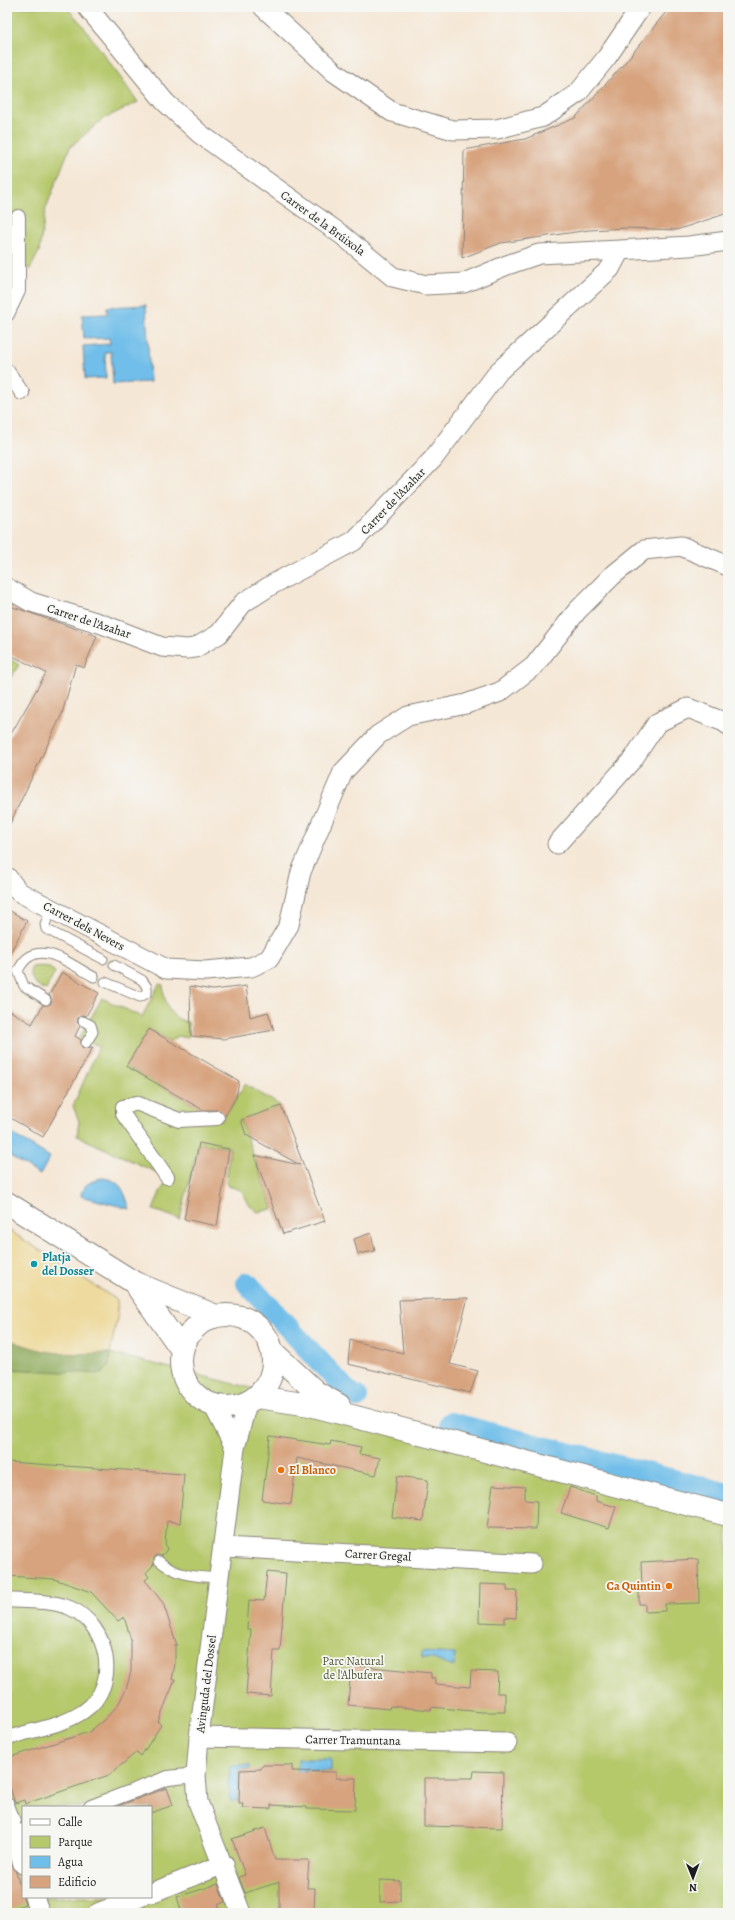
<svg xmlns="http://www.w3.org/2000/svg" width="735" height="1920" viewBox="0 0 735 1920" font-family="Alegreya,serif">
  <style>
    .green { fill: #b5c86b; stroke: #687244; fill-rule: evenodd }
    .forest { fill: #90ac5f; stroke: #56643e }
    .sand { fill: #eeda9e; stroke: #857b5d }
    .water { fill: #6fbee9; stroke: #466d82 }
    .lines { fill: none; stroke-linecap: round; stroke-linejoin: round }
    .canal { stroke: #6fbee9; stroke-width: 22 }
    .building { fill: #d7a37e }
    .service-casing { stroke: #888279; stroke-width: 11 }
    .pedestrian-casing { stroke: #888279; stroke-width: 16 }
    .minor-casing { stroke: #888279; stroke-width: 21 }
    .tertiary-casing { stroke: #888279; stroke-width: 24 }
    .service { stroke: #fff; stroke-width: 9 }
    .pedestrian { stroke: #fff; stroke-width: 14 }
    .minor { stroke: #fff; stroke-width: 19 }
    .tertiary { stroke: #fff; stroke-width: 22 }
    .culture-dot { fill: #0f9aa8; stroke: #f6f6f2; stroke-width: 1.5 }
    .food-dot { fill: #e8710a; stroke: #f6f6f2; stroke-width: 1.5 }
    .labels { text-anchor: middle; dominant-baseline: central; stroke-width: 3.5; stroke-linejoin: round; paint-order: stroke }
    .street-label { font-size: 12px; fill: #1c1c1c; stroke: #f6f6f2 }
    .culture-label { font-size: 12px; font-weight: bold; fill: #0d838f; stroke: #f6f6f2; text-anchor: start }
    .food-label { font-size: 12px; font-weight: bold; fill: #c56008; stroke: #f6f6f2; text-anchor: start }
    .park-label { font-size: 12px; fill: #525838; stroke: #f6f6f2 }
  </style>
  <rect width="100%" height="100%" fill="#f6f6f2"/>
  <filter id="ink" filterUnits="userSpaceOnUse"><feTurbulence type="fractalNoise" baseFrequency=".025" numOctaves="2"/><feDisplacementMap in="SourceGraphic" scale="8" xChannelSelector="R" yChannelSelector="G"/><feConvolveMatrix kernelMatrix="1 2 1 2 8 2 1 2 1" color-interpolation-filters="sRGB"/></filter>
  <filter id="wash" filterUnits="userSpaceOnUse"><feTurbulence type="fractalNoise" baseFrequency=".012" numOctaves="4" result="noise"/><feDisplacementMap in="SourceGraphic" scale="16" xChannelSelector="R" yChannelSelector="G"/><feGaussianBlur stdDeviation="0.9" result="paint"/><feColorMatrix in="noise" values="0 0 0 0 0 0 0 0 0 0 0 0 0 0 0 0 0 1.4 0 .05"/><feComposite in="paint" operator="in"/></filter>
  <g filter="url(#wash)">
    <rect width="100%" height="100%" fill="#f5e7d6"/>
    <path class="green" d="M 7,7 L 66,7 L 81,23 L 138,102 L 103,119 L 70,147 L 46,208 L 39,252 L 30,269 L 7,260 Z
      M 9,658 L 19,665 L 8,682 L 7,659 Z
      M 38,966 L 48,967 L 55,972 L 46,990 C 35,987 32,981 30,971 L 32,967 Z
      M 159,984 L 163,985 C 164,1002 169,1019 188,1022 L 189,1035 L 187,1038 L 178,1036 L 170,1041 L 149,1029 L 126,1066 L 222,1121 L 245,1084 L 281,1106 L 241,1121 L 273,1209 L 258,1212 L 250,1206 L 241,1190 L 228,1186 L 226,1183 L 230,1148 L 199,1143 L 180,1219 L 153,1210 L 160,1192 L 169,1178 L 77,1136 L 79,1121 L 73,1106 L 99,1046 L 79,1039 L 102,998 L 142,1017 Z
      M 7,1336 L 63,1354 L 110,1353 L 728,1506 L 728,1913 L 7,1913 ZM 23,1807 L 151,1807 L 151,1897 L 23,1897 Z"/>
    <path class="forest" d="M 7,1338 C 44,1356 70,1354 110,1353 L 109,1366 L 101,1374 L 7,1369 Z"/>
    <path class="sand" d="M 7,1229 L 117,1300 L 118,1313 L 110,1353 C 70,1354 44,1356 7,1338 Z"/>
    <path class="water" d="M 146,305 L 150,382 L 113,384 L 111,352 L 105,352 L 106,378 L 85,379 L 83,346 L 110,344 L 109,338 L 84,339 L 82,315 L 107,314 L 107,307 Z
      M 12,1134 L 50,1157 L 40,1175 L 10,1156 L 8,1142 Z
      M 101,1178 C 122,1179 124,1192 130,1209 L 81,1196 C 81,1185 92,1181 101,1178 Z
      M 422,1652 L 455,1654 L 454,1666 C 441,1665 437,1657 422,1658 Z
      M 298,1759 L 331,1759 L 331,1771 L 304,1770 L 304,1779 L 297,1779 Z
      M 232,1765 L 250,1765 L 250,1769 L 239,1769 L 238,1801 L 232,1801 C 227,1789 227,1777 232,1765 Z"/>
    <g class="lines">
      <path class="canal" d="M 247,1283 L 346,1390 L 357,1397
        M 450,1423 L 728,1494"/>
    </g>
    <g id="blocks">
      <path class="building" d="M 670,7 L 728,7 L 728,213 L 676,230 L 627,228 L 589,230 L 501,243 L 462,258 L 464,150 L 525,139 L 575,118 L 623,65 Z
        M 7,605 L 97,636 L 84,668 L 76,664 L 62,714 L 7,830 L 7,741 L 46,673 L 7,653 Z
        M 7,909 L 27,921 L 7,959 Z
        M 62,972 L 99,993 L 86,1016 L 82,1015 L 78,1018 L 77,1022 L 80,1026 L 75,1036 L 81,1040 L 81,1045 L 83,1048 L 93,1047 L 43,1137 L 7,1116 L 7,1009 L 32,1024 L 43,1005 L 48,1005 L 51,1003 L 51,998 L 49,995 Z
        M 190,986 L 213,990 L 246,986 L 250,1017 L 268,1012 L 274,1030 L 224,1039 L 191,1036 Z
        M 149,1029 L 239,1081 L 236,1098 L 225,1116 L 220,1110 L 203,1110 L 126,1066 Z
        M 281,1106 L 325,1221 L 283,1234 L 254,1155 L 300,1165 L 246,1135 L 241,1120 Z
        M 199,1143 L 229,1149 L 217,1226 L 184,1219 Z
        M 371,1233 L 375,1251 L 358,1254 L 354,1239 Z
        M 468,1298 L 450,1364 L 478,1371 L 470,1393 L 348,1364 L 350,1340 L 403,1353 L 399,1300 Z
        M 270,1436 L 330,1445 L 331,1441 L 361,1447 L 359,1454 L 380,1458 L 376,1475 L 297,1458 L 291,1504 L 262,1500 Z
        M 7,1462 L 184,1474 L 180,1523 L 167,1521 L 165,1543 L 167,1549 L 162,1556 L 157,1555 L 154,1558 L 154,1564 L 146,1573 L 149,1577 L 145,1580 L 163,1603 L 177,1645 L 175,1645 L 175,1664 L 172,1680 L 175,1680 L 158,1722 L 161,1725 L 141,1756 L 137,1752 L 109,1775 L 25,1804 L 24,1800 L 15,1803 L 7,1779 L 7,1758 L 89,1732 L 105,1719 L 118,1705 L 126,1689 L 131,1672 L 131,1640 L 124,1617 L 118,1621 L 91,1592 L 54,1579 L 7,1576 Z
        M 397,1476 L 428,1480 L 423,1521 L 392,1517 Z
        M 493,1485 L 525,1487 L 525,1500 L 537,1501 L 536,1529 L 487,1528 Z
        M 570,1487 L 596,1496 L 596,1501 L 616,1507 L 609,1528 L 561,1513 Z
        M 698,1559 L 699,1603 L 665,1604 L 665,1611 L 645,1612 L 645,1604 L 639,1604 L 639,1585 L 642,1585 L 641,1562 Z
        M 267,1572 L 286,1574 L 280,1651 L 274,1651 L 271,1696 L 246,1694 L 251,1629 L 247,1629 L 249,1600 L 264,1601 Z
        M 480,1584 L 507,1585 L 507,1591 L 517,1591 L 516,1618 L 505,1617 L 505,1623 L 479,1622 Z
        M 351,1665 L 431,1673 L 431,1678 L 435,1678 L 435,1684 L 470,1687 L 471,1671 L 498,1672 L 497,1693 L 505,1693 L 505,1712 L 482,1712 L 431,1707 L 431,1710 L 390,1706 L 389,1709 L 348,1705 Z
        M 263,1765 L 292,1765 L 292,1771 L 336,1772 L 336,1778 L 356,1778 L 355,1810 L 307,1809 L 307,1807 L 271,1805 L 271,1809 L 242,1808 L 243,1804 L 239,1804 L 240,1770 L 261,1769 Z
        M 474,1771 L 503,1772 L 502,1828 L 424,1826 L 424,1778 L 473,1778 Z
        M 167,1788 L 173,1805 L 151,1813 L 151,1807 L 115,1807 Z
        M 265,1828 L 275,1860 L 309,1860 L 307,1888 L 315,1888 L 314,1913 L 279,1913 L 279,1882 L 245,1893 L 239,1877 L 245,1875 L 232,1839 Z
        M 7,1855 L 16,1872 L 25,1904 L 7,1911 Z
        M 380,1880 L 400,1881 L 400,1901 L 380,1902 Z
        M 218,1884 L 225,1902 L 217,1905 L 220,1913 L 182,1913 L 177,1897 Z"/>
    </g>
  </g>
  <g filter="url(#ink)">
    <use href="#blocks" fill-opacity="0" stroke="#888279" stroke-width="1"/>
    <g class="lines">
      <defs>
        <path id="service" d="M 52,909 L 45,924 L 46,929 L 103,959
          M 105,982 L 140,997 L 147,993 L 147,987 L 142,980 L 114,965
          M 46,1000 L 24,986 L 18,971 C 35,934 69,964 94,977
          M 83,1021 L 91,1025 L 93,1032 L 86,1043
          M 159,1561 C 176,1576 198,1577 220,1578"/>
        <path id="pedestrian" d="M 7,314 L 18,291 L 18,217
          M 7,371 L 22,393
          M 167,1177 L 123,1114 L 123,1107 L 136,1103 L 179,1120 L 217,1118
          M 7,1600 C 27,1602 51,1600 70,1608 C 109,1625 121,1686 84,1711 C 63,1726 32,1730 7,1738
          M 7,1805 L 13,1821 L 13,1834 L 23,1831
          M 91,1807 L 168,1778 L 196,1775"/>
        <path id="minor" d="M 87,7 L 165,102 L 200,134 L 342,235 L 393,277 L 426,285 L 464,283 L 507,265 L 539,254 L 620,250
          M 263,7 L 334,72 L 392,112 L 453,130 L 497,129 L 543,117 L 578,93 L 607,57 L 641,7
          M 7,588 L 31,602 L 102,624 L 162,647 L 187,649 L 195,648 L 219,634 L 243,603 L 273,584 L 354,541 L 433,459 L 499,371 L 610,269 L 620,250 L 689,246 L 728,241
          M 557,844 L 633,759 L 657,723 L 688,708 L 724,722 L 728,725
          M 7,877 L 19,892 L 166,969 L 205,971 L 251,967 L 269,959 L 289,925 L 301,872 L 343,772 L 378,735 L 408,716 L 466,704 L 500,692 L 534,666 L 577,611 L 612,576 L 644,550 L 681,546 L 728,566
          M 213,1405 L 235,1448
          M 224,1547 L 532,1564
          M 199,1737 L 507,1743
          M 13,1834 L 23,1864
          M 151,1893 L 224,1864
          M 34,1897 L 40,1913
          M 98,1913 L 140,1897
          M 241,1913 L 198,1802 L 196,1775 L 199,1737 L 235,1448 L 247,1403"/>
        <path id="tertiary" d="M 7,1203 L 135,1283 L 216,1316
          M 135,1284 L 182,1350
          M181 1361a46 46 0 1 1 92 0a46 46 0 1 1-92 0Z
          M 273,1352 L 316,1392 L 339,1405
          M 257,1397 L 310,1405 L 728,1515"/>
      </defs>
      <use href="#service" class="service-casing"/>
      <use href="#pedestrian" class="pedestrian-casing"/>
      <use href="#minor" class="minor-casing"/>
      <use href="#tertiary" class="tertiary-casing"/>
      <use href="#service" class="service"/>
      <use href="#pedestrian" class="pedestrian"/>
      <use href="#minor" class="minor"/>
      <use href="#tertiary" class="tertiary"/>
    </g>
  </g>
  <circle class="culture-dot" cx="34" cy="1264" r="4"/>
  <g class="food-dot">
    <circle cx="281" cy="1470" r="4"/>
    <circle cx="669" cy="1586" r="4"/>
  </g>
  <g class="labels">
    <g class="street-label">
      <text transform="translate(323 223) rotate(36)">Carrer de la Brúixola</text>
      <text transform="translate(393 501) rotate(-46)">Carrer de l'Azahar</text>
      <text transform="translate(89 621) rotate(18)">Carrer de l'Azahar</text>
      <text transform="translate(84 926) rotate(28)">Carrer dels Nevers</text>
      <text transform="translate(378 1555) rotate(3)">Carrer Gregal</text>
      <text transform="translate(206 1684) rotate(-83)">Avinguda del Dossel</text>
      <text transform="translate(353 1740) rotate(1)">Carrer Tramuntana</text>
    </g>
    <g class="culture-label">
      <text x="42" y="1257">Platja<tspan x="42" dy="14">del Dosser</tspan></text>
    </g>
    <g class="food-label">
      <text x="289" y="1470">El Blanco</text>
      <text x="661" y="1586" text-anchor="end">Ca Quintin</text>
    </g>
    <g class="park-label">
      <text x="353" y="1661">Parc Natural<tspan x="353" dy="14">de l'Albufera</tspan></text>
    </g>
  </g>
  <rect width="735" height="1920" fill="none" stroke="#f6f6f2" stroke-width="24"/>
  <rect x="22" y="1806" width="130" height="92" fill="#f6f6f2" stroke="#9f9f9c"/>
  <rect x="30" y="1819" width="20" height="6" fill="#ffffff" stroke="#9f9f9c"/>
  <text x="58" y="1826" font-size="12" fill="#1c1c1c">Calle</text>
  <rect x="30" y="1836" width="20" height="12" fill="#b5c86b" stroke="#9f9f9c"/>
  <text x="58" y="1846" font-size="12" fill="#1c1c1c">Parque</text>
  <rect x="30" y="1856" width="20" height="12" fill="#6fbee9" stroke="#9f9f9c"/>
  <text x="58" y="1866" font-size="12" fill="#1c1c1c">Agua</text>
  <rect x="30" y="1876" width="20" height="12" fill="#d7a37e" stroke="#9f9f9c"/>
  <text x="58" y="1886" font-size="12" fill="#1c1c1c">Edificio</text>
  <g transform="translate(693 1878) rotate(179)" stroke="#f6f6f2" stroke-width="3" paint-order="stroke">
  <path d="M0-3L7 15L0 10L-7 15Z" fill="#1c1c1c"/>
  <text y="-6" font-size="11" font-weight="bold" text-anchor="middle" fill="#1c1c1c">N</text>
  </g>
</svg>
